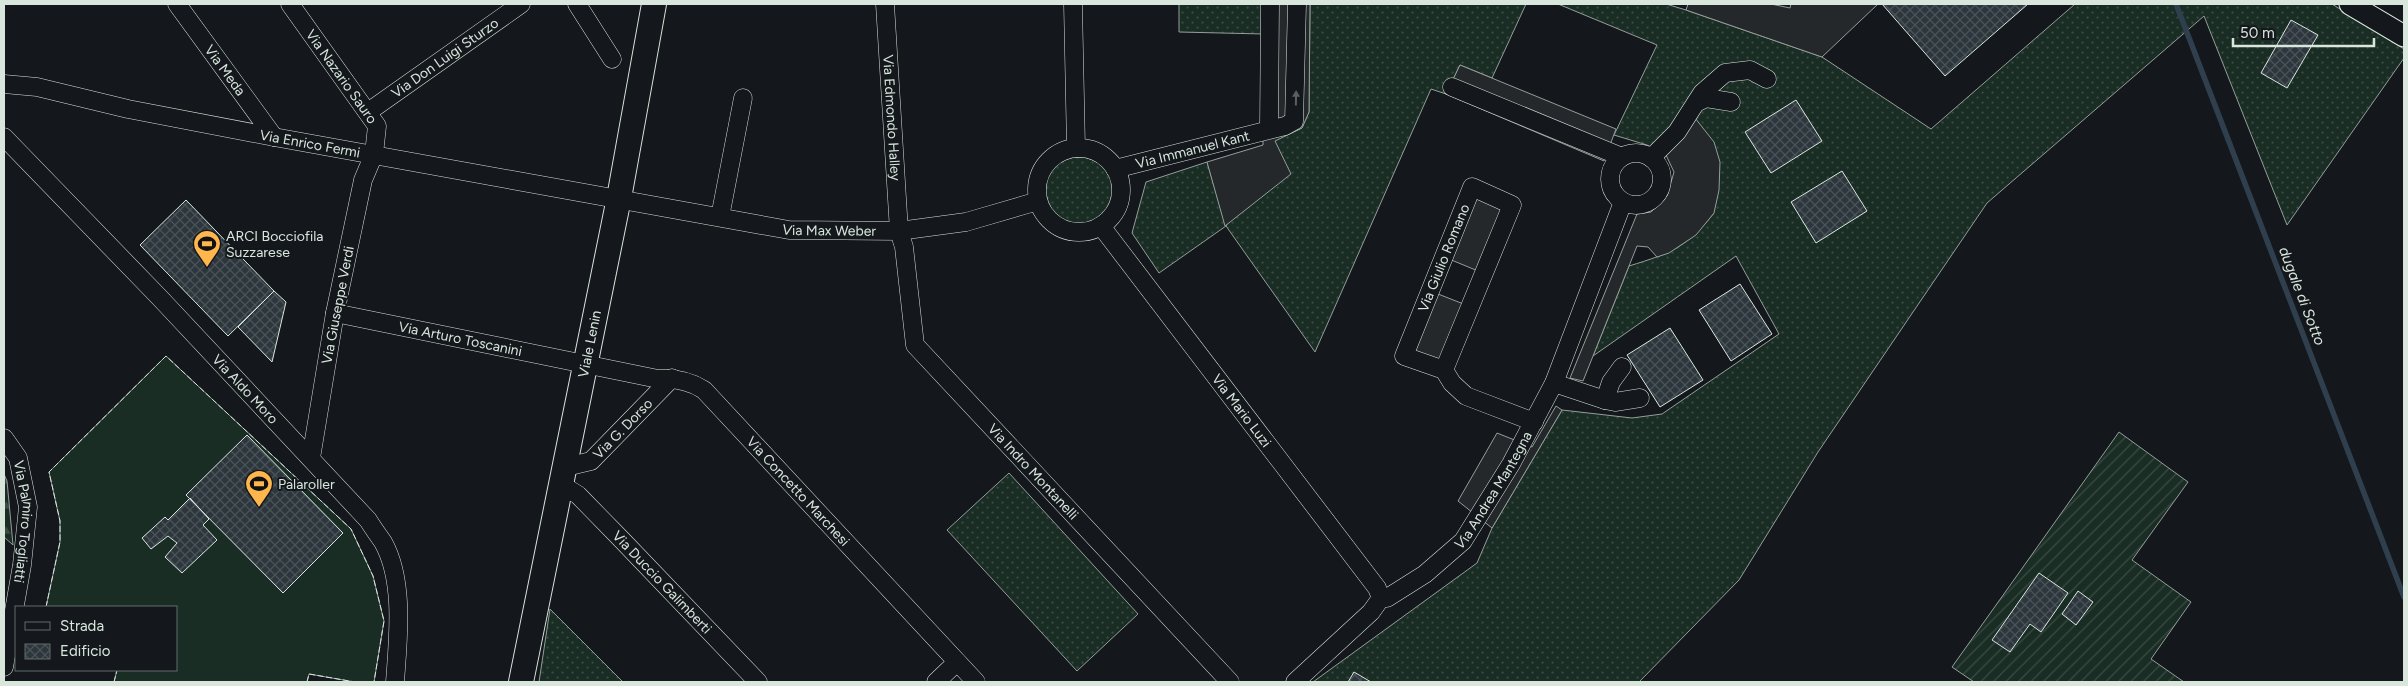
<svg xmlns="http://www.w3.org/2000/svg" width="2408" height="686" viewBox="0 0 2408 686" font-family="Figtree,sans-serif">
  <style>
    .grass { fill: url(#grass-dots); stroke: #939e99 }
    .forest { fill: url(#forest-firs); stroke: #939e99 }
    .garden { fill: url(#garden-furrows); stroke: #939e99 }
    .pitch { fill: #1a2d24; stroke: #939e99 }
    .parking { fill: #24282b; stroke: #939e99 }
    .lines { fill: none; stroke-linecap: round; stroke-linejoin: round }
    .stream { stroke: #2f3f4d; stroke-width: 5.5 }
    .building { fill: url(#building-cross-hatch); stroke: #d8e6dc }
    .minor-casing { stroke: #d8e6dc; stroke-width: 19 }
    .tertiary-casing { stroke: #d8e6dc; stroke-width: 23 }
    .secondary-casing { stroke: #d8e6dc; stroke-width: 26 }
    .minor { stroke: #14181c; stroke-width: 18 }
    .tertiary { stroke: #14181c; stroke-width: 21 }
    .secondary { stroke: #14181c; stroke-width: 24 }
    .fence { stroke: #d8e6dc; stroke-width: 1; stroke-dasharray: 6 2.5; stroke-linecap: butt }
    .oneway { fill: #59605f }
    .labels { text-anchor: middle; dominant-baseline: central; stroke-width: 4; stroke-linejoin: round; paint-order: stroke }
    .street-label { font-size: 14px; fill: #d8e6dc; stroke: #14181c }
    .poi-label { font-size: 14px; fill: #d8e6dc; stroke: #14181c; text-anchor: start }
    .water-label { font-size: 15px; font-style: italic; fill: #d8e6dc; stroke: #14181c }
  </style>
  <defs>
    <pattern id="grass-dots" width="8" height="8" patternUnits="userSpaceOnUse" patternTransform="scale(1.25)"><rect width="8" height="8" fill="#1a2d24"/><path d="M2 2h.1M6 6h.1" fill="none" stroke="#3b4b43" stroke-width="1.8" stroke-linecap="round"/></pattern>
    <pattern id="forest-firs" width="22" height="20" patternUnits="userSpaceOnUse" patternTransform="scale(1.25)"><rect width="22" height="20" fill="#1a2d24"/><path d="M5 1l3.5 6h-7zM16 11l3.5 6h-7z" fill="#3b4b43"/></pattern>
    <pattern id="garden-furrows" width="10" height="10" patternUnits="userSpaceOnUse" patternTransform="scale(1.25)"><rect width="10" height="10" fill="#1a2d24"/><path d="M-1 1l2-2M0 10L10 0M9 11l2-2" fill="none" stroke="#3b4b43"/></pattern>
    <pattern id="building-cross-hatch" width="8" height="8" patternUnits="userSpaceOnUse" patternTransform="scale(1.25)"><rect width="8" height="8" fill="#2c363c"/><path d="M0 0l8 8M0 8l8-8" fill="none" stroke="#4a5358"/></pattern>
  </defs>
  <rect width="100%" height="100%" fill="#14181c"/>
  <path class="grass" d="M 1179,4 L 1264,4 L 1264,34 L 1179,32 Z
    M 1310,4 L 1526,4 L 1492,78 L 1460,65 L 1446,94 L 1431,89 L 1315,352 L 1226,226 L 1159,273 L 1132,233 L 1146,182 L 1207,162 L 1226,226 L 1274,141 L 1302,128 L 1309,112 Z
    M 1558,4 L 1666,4 L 1686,10 L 1822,57 L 1931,129 L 2075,4 L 2332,4 L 2404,49 L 2404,58 L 2287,225 L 2204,16 L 1987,203 L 1818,452 L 1739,580 L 1639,682 L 1313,682 L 1477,563 L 1492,528 L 1562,410 L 1632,418 L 1662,414 L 1779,334 L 1736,256 L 1593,356 L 1629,266 C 1671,253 1686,248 1714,213 L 1666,155 L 1647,145 L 1614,135 L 1657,45 Z
    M1044 192a35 35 0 1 1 70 0a35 35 0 1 1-70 0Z
    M 1009,473 L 1138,614 L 1077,671 L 947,530 Z
    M 550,609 L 623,682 L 539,682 Z"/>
  <path class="forest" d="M 4,474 L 7,481 L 13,545 L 4,537 Z"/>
  <path class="garden" d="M 2119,432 L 2188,482 L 2132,560 L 2191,602 L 2151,659 L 2184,682 L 1974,682 L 1952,667 Z"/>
  <path class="pitch" d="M 166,356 L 351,529 L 373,576 L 384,621 L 374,682 L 355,682 L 309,674 L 307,682 L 114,682 L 117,670 L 176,670 L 176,607 L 46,607 L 60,542 L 60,521 L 49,472 Z"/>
  <path class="parking" d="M 1264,4 L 1310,4 L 1309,112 L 1302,128 L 1275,141 L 1291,174 L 1225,226 L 1207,162 L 1263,145 Z
    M 1688,4 L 1771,4 L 1790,8 L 1791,4 L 1878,4 L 1822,57 L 1686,10 Z
    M 1460,65 L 1616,129 L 1604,161 L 1446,94 Z
    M 1695,118 L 1714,142 L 1720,162 L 1719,190 L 1714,213 L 1696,235 L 1669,253 L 1657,257 L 1648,247 L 1637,246 L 1583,381 L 1570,378 L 1637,214 L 1651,212 L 1667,196 L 1674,172 L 1666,155 Z
    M 1474,195 L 1504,207 L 1478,271 L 1449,259 Z
    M 1433,292 L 1466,305 L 1442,366 L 1409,353 Z
    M 1556,406 L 1562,410 L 1492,528 L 1458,501 L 1497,433 L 1532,447 Z"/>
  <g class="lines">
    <path class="stream" d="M 2176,4 L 2404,597"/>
  </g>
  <path class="building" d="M 1882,4 L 2028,4 L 1945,76 Z
    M 2291,20 L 2318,35 L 2287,88 L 2261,73 Z
    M 1796,100 L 1822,141 L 1771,173 L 1745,132 Z
    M 1842,171 L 1867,211 L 1816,243 L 1791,202 Z
    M 186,200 L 274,291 L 228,336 L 140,245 Z
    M 1740,284 L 1772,334 L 1731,361 L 1699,310 Z
    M 274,291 L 286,302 L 272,362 L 238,327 Z
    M 1670,328 L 1703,380 L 1660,407 L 1627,355 Z
    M 247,435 L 343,533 L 283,593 L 186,495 Z
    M 190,498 L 209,519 L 203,525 L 217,540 L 182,573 L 165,557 L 177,543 L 168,536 L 151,549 L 142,538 L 165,517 L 168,520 Z
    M 2039,573 L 2068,593 L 2041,632 L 2030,624 L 2010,652 L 1992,640 Z
    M 2078,591 L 2093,602 L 2076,625 L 2062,614 Z
    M 1354,672 L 1371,682 L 1348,682 Z"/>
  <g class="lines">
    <defs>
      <g id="minor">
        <path id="s1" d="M 177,4 L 274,137"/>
        <path id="s2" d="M 290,4 L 377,126 L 374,154 L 363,180 L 335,313 L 311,458"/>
        <path d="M 577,4 L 612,59"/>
        <path id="s3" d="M 885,4 L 899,231 L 904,247 L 915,345 L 1230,682"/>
        <path d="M 1073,4 L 1076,148"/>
        <path id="s4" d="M 4,84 L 37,87 L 128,109 L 274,137 L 789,230 L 899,231 L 966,222 L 1038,201"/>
        <path d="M 1452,87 L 1622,157"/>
        <path d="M 1696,103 L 1706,98 L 1731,102"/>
        <path id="s5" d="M 368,112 L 521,4"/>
        <path d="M 1269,128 L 1270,4"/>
        <path id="s6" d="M 4,137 L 160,298 L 368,520 C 373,528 378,535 383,542 C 405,581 398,640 395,682"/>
        <circle cx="1079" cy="190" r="42"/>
        <circle cx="1636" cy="179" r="26"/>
        <path d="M 1651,158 L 1677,132 L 1702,93 L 1725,73 L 1750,70 L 1767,79"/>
        <path id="s7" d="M 1115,169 L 1285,126 L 1294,121 L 1297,4"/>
        <path d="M 720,217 L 743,98"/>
        <path id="s8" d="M 1101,226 L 1377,588 L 1381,598"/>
        <path id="s9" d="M 335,313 L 658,379 C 675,378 690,381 704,390 L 976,682"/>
        <path d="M 1444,370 L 1512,205 L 1472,187 L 1404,356 L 1444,370 L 1452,383 L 1466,396 L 1534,422"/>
        <path d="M 1554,383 L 1605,400 L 1615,402 L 1640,398"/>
        <path d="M 1605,400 L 1611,382 L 1622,367"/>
        <path id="s10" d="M 4,438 L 18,458 L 28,507 L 22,565 L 4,667"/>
        <path id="s11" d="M 566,467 L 591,461 L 672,378"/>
        <path id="s12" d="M 562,485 L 578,495 L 621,539 L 758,682"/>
        <path d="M 936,682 L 957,662"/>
        <path id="s13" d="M 1295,682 L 1371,612 L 1381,598 L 1387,598 L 1425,574 L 1463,541 L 1511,464 L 1554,383 L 1623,202"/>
      </g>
      <path id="tertiary" d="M 2350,4 L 2404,36"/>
      <g id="secondary">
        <path id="s14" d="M 521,682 L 619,198 L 654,4"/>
      </g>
    </defs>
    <use href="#minor" class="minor-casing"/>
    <use href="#tertiary" class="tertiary-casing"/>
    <use href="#secondary" class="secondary-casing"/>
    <use href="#minor" class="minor"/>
    <use href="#tertiary" class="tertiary"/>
    <use href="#secondary" class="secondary"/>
    <path class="fence" d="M 46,607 L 60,542 L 60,521 L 49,472 L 166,356 L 351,529 L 373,576 L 384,621 L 374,682
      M 114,682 L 117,670
      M 307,682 L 309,674 L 355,682"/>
  </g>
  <defs><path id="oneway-solid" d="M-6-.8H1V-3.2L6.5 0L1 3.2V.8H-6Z" transform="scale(1.25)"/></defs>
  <use class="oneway" href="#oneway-solid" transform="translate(1296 98) rotate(-89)"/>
  <defs>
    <symbol id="stadium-pin" viewBox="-11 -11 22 30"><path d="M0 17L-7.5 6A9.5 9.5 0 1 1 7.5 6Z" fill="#ffb74d" stroke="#14181c"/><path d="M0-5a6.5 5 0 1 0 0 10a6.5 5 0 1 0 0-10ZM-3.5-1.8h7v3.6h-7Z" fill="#111"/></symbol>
  </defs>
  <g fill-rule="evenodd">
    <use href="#stadium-pin" x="191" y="228" width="32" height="43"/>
    <use href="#stadium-pin" x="243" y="468" width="32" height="43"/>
  </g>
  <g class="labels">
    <g class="street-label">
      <text stroke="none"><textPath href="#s5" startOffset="94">Via Don Luigi Sturzo</textPath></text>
      <text stroke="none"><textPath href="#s1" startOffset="82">Via Meda</textPath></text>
      <text stroke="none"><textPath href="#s2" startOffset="89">Via Nazario Sauro</textPath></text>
      <text stroke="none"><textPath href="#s3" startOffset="114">Via Edmondo Halley</textPath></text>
      <text stroke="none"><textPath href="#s4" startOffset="312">Via Enrico Fermi</textPath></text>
      <text stroke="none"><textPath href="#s7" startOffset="80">Via Immanuel Kant</textPath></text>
      <text stroke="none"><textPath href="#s4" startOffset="839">Via Max Weber</textPath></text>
      <text transform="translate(1444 258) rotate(-68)">Via Giulio Romano</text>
      <text transform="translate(338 305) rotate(-79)">Via Giuseppe Verdi</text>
      <text stroke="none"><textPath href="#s9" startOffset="128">Via Arturo Toscanini</textPath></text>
      <text stroke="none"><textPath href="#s14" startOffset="345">Viale Lenin</textPath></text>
      <text stroke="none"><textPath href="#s6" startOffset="349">Via Aldo Moro</textPath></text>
      <text stroke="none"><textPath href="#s8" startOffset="232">Via Mario Luzi</textPath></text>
      <text stroke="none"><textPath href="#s11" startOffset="71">Via G. Dorso</textPath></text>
      <text stroke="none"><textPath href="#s3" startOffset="516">Via Indro Montanelli</textPath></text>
      <text stroke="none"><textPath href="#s13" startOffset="281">Via Andrea Mantegna</textPath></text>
      <text stroke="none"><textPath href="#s9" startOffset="516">Via Concetto Marchesi</textPath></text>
      <text stroke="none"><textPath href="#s10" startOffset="89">Via Palmiro Togliatti</textPath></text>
      <text stroke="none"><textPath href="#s12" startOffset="140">Via Duccio Galimberti</textPath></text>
    </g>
    <g class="poi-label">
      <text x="226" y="236">ARCI Bocciofila<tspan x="226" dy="16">Suzzarese</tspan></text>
      <text x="278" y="484">Palaroller</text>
    </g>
    <g class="water-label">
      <text transform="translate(2302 296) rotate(69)">dugale di Sotto</text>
    </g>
  </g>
  <rect width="2408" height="686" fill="none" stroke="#d8e6dc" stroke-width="10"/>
  <rect x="15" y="606" width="162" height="65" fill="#14181c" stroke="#626a69"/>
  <rect x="25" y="622" width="25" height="8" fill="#14181c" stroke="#626a69"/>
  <text x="60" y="631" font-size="15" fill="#d8e6dc">Strada</text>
  <rect x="25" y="644" width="25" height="15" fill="url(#building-cross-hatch)" stroke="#626a69"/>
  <text x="60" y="656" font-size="15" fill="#d8e6dc">Edificio</text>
  <path d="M2233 38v8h141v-8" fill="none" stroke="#d8e6dc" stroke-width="2.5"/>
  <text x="2240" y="38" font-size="15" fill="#d8e6dc" stroke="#14181c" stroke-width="4" paint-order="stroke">50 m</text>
</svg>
